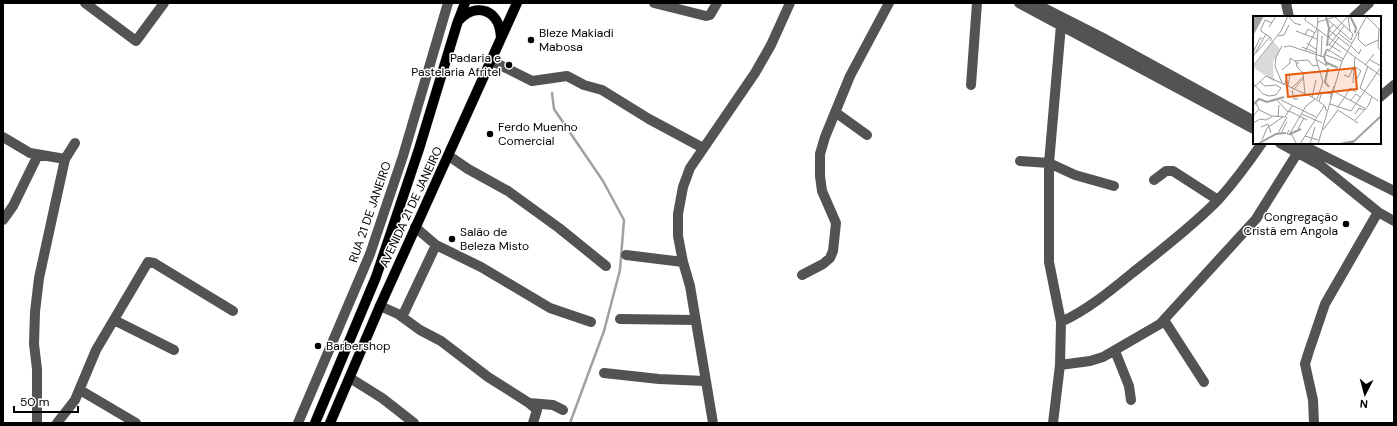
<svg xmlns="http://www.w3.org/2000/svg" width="1397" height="426" viewBox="0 0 1397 426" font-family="'DM Sans',sans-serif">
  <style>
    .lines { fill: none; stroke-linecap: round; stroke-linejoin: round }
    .stream { stroke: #a1a1a1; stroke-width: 2.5 }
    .major-casing { stroke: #dbdbdb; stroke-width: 11 }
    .minor { stroke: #535353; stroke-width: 10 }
    .major { stroke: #000; stroke-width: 10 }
    .poi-dot { fill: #000; stroke: #fff; stroke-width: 1.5 }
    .labels { text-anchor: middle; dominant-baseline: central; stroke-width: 3; stroke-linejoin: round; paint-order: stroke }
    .poi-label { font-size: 12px; fill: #000; stroke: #fff; text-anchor: start }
    .street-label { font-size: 12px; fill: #000; stroke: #fff }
    .inset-river { fill: none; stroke: #a1a1a1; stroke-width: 2 }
    .inset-road { fill: none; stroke: #999; stroke-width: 1 }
    .view { fill: #e8590c; fill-opacity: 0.15; stroke: #e8590c; stroke-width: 2 }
    .inset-edge { fill: none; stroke: #000; stroke-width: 2 }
  </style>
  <rect width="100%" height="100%" fill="#fff"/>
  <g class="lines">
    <path class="stream" d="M 552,93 L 554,109 L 603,181 L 624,220 L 620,270 L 604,331 L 570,423"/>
    <defs>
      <path id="major" d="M 458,21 C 477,1 500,10 501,38
        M 315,423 L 376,277 L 419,149 L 457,24 L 465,3
        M 330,423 L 380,306 L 517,3"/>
    </defs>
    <use href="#major" class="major-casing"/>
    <path class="minor" d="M 85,3 L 136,41 L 164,3
      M 654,3 L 706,16 L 710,15 L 717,3
      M 1019,3 L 1254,129
      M 1034,3 L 1101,37 L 1254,121
      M 1286,3 L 1289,17
      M 1354,17 L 1369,3
      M 490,60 L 532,81 L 567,76 L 584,85 L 602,90 L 649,119 L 703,148
      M 971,85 L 977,3
      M 1380,97 L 1394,85
      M 835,112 L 867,135
      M 3,137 L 30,153 L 65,159
      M 1280,143 L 1320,165 L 1378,212 L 1394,221
      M 1298,143 L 1394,191
      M 449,156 L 468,169 L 508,191 L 559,228 L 606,266
      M 1020,161 L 1049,163 L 1075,175 L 1114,186
      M 1154,180 L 1166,171 L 1173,171 L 1218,200
      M 3,220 L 13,206 L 38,155
      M 415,227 L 436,245 L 481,267 L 550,308 L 591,322
      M 626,255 L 683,262
      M 802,275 L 823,264 L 830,258 L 833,251 L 836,223 L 822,191 L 820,176 L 820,154 L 825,137 L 850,76 L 889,3
      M 380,306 L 398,314 L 420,330 L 441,341 L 488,377 L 529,403 L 537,410 L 533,423
      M 402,317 L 436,245
      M 620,319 L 695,320
      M 114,320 L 174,350
      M 1164,320 L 1204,382
      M 1061,322 C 1087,310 1109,292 1131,274 C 1160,251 1194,225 1219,199 C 1235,181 1249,162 1262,143
      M 1115,351 L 1129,386 L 1131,400
      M 1060,365 L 1090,361 L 1103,357 L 1160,324 L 1256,219 L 1298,152
      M 604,373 L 659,379 L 705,381
      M 350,378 L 382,398 L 414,423
      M 80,390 L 136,423
      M 529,403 L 553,405 L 563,410
      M 37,423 L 37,369 L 34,344 L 35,312 L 39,278 L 65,159 L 75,143
      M 57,423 L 75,400 L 96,350 L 148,262 L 154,263 L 233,311
      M 298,423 L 370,254 L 403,156 L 448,3
      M 713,423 L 690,286 L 683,262 L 678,236 L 678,214 L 683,187 L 690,168 L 755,73 L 771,45 L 790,3
      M 1053,423 L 1060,365 L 1061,322 L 1049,262 L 1049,163 L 1061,25
      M 1314,423 L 1313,400 L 1305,364 L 1308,354 L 1325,304 L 1378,212"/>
    <use href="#major" class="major"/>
  </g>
  <g class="poi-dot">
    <circle cx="531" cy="40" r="4"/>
    <circle cx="509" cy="65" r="4"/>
    <circle cx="490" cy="134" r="4"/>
    <circle cx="1346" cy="224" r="4"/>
    <circle cx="452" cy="239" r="4"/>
    <circle cx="318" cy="346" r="4"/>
  </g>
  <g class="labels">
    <g class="poi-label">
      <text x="539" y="33">Bleze Makiadi<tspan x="539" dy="14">Mabosa</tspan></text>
      <text x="501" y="58" text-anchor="end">Padaria e<tspan x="501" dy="14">Pastelaria Afritel</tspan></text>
      <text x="498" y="127">Ferdo Muenho<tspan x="498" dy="14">Comercial</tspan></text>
      <text x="1338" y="217" text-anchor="end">Congregação<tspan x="1338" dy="14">Cristã em Angola</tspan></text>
      <text x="460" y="232">Salão de<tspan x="460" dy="14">Beleza Misto</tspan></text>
      <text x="326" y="346">Barbershop</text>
    </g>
    <g class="street-label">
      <text transform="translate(411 207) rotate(-65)">AVENIDA 21 DE JANEIRO</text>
      <text transform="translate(370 212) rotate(-71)">RUA 21 DE JANEIRO</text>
    </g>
  </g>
  <g transform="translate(1253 16)">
    <rect width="128" height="128" fill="#fff"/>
    <path d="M 20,25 L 27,33 L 20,46 L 21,66 L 0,51 Z" fill="#dadada"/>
    <path d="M 0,0 L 11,0 L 0,20 Z" fill="#a1a1a1"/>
    <path class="inset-river" d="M 97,0 L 103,12 L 102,17M 73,1 L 76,12 L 74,30M 74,33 L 71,41 L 74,49M 72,46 L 85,52M 75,52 L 72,66 L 76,71M 0,89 L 6,83 L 14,86 L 31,81M 37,118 L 48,113M 5,128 L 23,118 L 33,117M 87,128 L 101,125M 98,128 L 128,100"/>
    <path class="inset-road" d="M 53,0 L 52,4 L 94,35M 81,0 L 100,18 L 98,24M 95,0 L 97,15M 36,1 L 41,7 L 48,9M 114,1 L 128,15M 75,4 L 98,24M 65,6 L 81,1M 81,8 L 76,14 L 96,30M 16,11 L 23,0M 8,13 L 8,15 L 18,22 L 18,25M 8,13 L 12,4 L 19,7M 126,13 L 125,31 L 128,35M 43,15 L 64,23M 106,16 L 105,23 L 112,30 L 125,24M 85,17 L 98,27M 52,19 L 55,13 L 62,17M 25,20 L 31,19 L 36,9M 76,21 L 95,0M 54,27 L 64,34M 75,28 L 88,36M 76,29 L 91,10M 29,30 L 23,41 L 22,50 L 29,67 L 31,69 L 33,64M 98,30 L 106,38 L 108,33M 31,31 L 37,30 L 71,41M 49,31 L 64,37M 74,33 L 90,43M 52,35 L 64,13 L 65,0M 75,36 L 86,21M 95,36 L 128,60M 0,37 L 7,22 L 9,22M 3,37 L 17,21M 73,39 L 89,45M 0,41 L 13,18M 68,41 L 69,20M 63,43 L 74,50M 117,44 L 128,50M 42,45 L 55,44 L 60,50 L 65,49M 43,46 L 44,51 L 50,57 L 52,78M 112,49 L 121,38M 0,50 L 28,15 L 35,0M 101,50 L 108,55 L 102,66M 115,50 L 107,72 L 125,85M 29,54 L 37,47 L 37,42 L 46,48M 91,59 L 96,61 L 100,52M 0,67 L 10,78 L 16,80 L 23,79 L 28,72 L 23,69 L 12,70 L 7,66M 100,67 L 102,41M 35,70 L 37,58M 0,72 L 13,60 L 61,82 L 72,90 L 73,95M 39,72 L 50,61M 41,73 L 50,63M 39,74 L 41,83 L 45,83M 82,76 L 113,93M 59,81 L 63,64M 92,81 L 97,72 L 103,76M 77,82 L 81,70M 64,83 L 70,66 L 63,43 L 65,14M 24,84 L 35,96M 28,84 L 63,101M 98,84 L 103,78 L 108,82M 66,85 L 69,76 L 78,78M 77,88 L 98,95 L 128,51M 84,92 L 92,81M 6,94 L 19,100M 85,94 L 105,107M 36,95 L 54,104M 49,98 L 69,107M 102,98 L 106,92 L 111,94M 1,99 L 6,93 L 3,87M 25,101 L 26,89M 102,104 L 115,90 L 119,81M 0,107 L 7,103 L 13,104 L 20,100 L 32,101 L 39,90M 8,111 L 15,108 L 18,117M 45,113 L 51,102M 36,114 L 34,118 L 39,119 L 43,127M 70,114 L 85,94M 25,117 L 34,101M 28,117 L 34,106M 36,119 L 53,90 L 62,83M 52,120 L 65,124M 9,124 L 14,112 L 30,101M 47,128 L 71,90M 57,128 L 62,111M 65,128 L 89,45 L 114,0"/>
    <path class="view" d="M 102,52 L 104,73 L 35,81 L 33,59 Z"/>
    <rect width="128" height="128" class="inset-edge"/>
  </g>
  <rect width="1397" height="426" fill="none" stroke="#000000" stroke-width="8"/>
  <g transform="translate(1365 394) rotate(186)" stroke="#ffffff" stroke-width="3" paint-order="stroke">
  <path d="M0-3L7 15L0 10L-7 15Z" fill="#000000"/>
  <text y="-6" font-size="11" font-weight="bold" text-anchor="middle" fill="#000000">N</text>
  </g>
  <path d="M14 406v6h64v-6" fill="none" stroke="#000000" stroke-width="2"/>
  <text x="20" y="406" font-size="12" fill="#000000" stroke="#ffffff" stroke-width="3" paint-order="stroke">50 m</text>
</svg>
